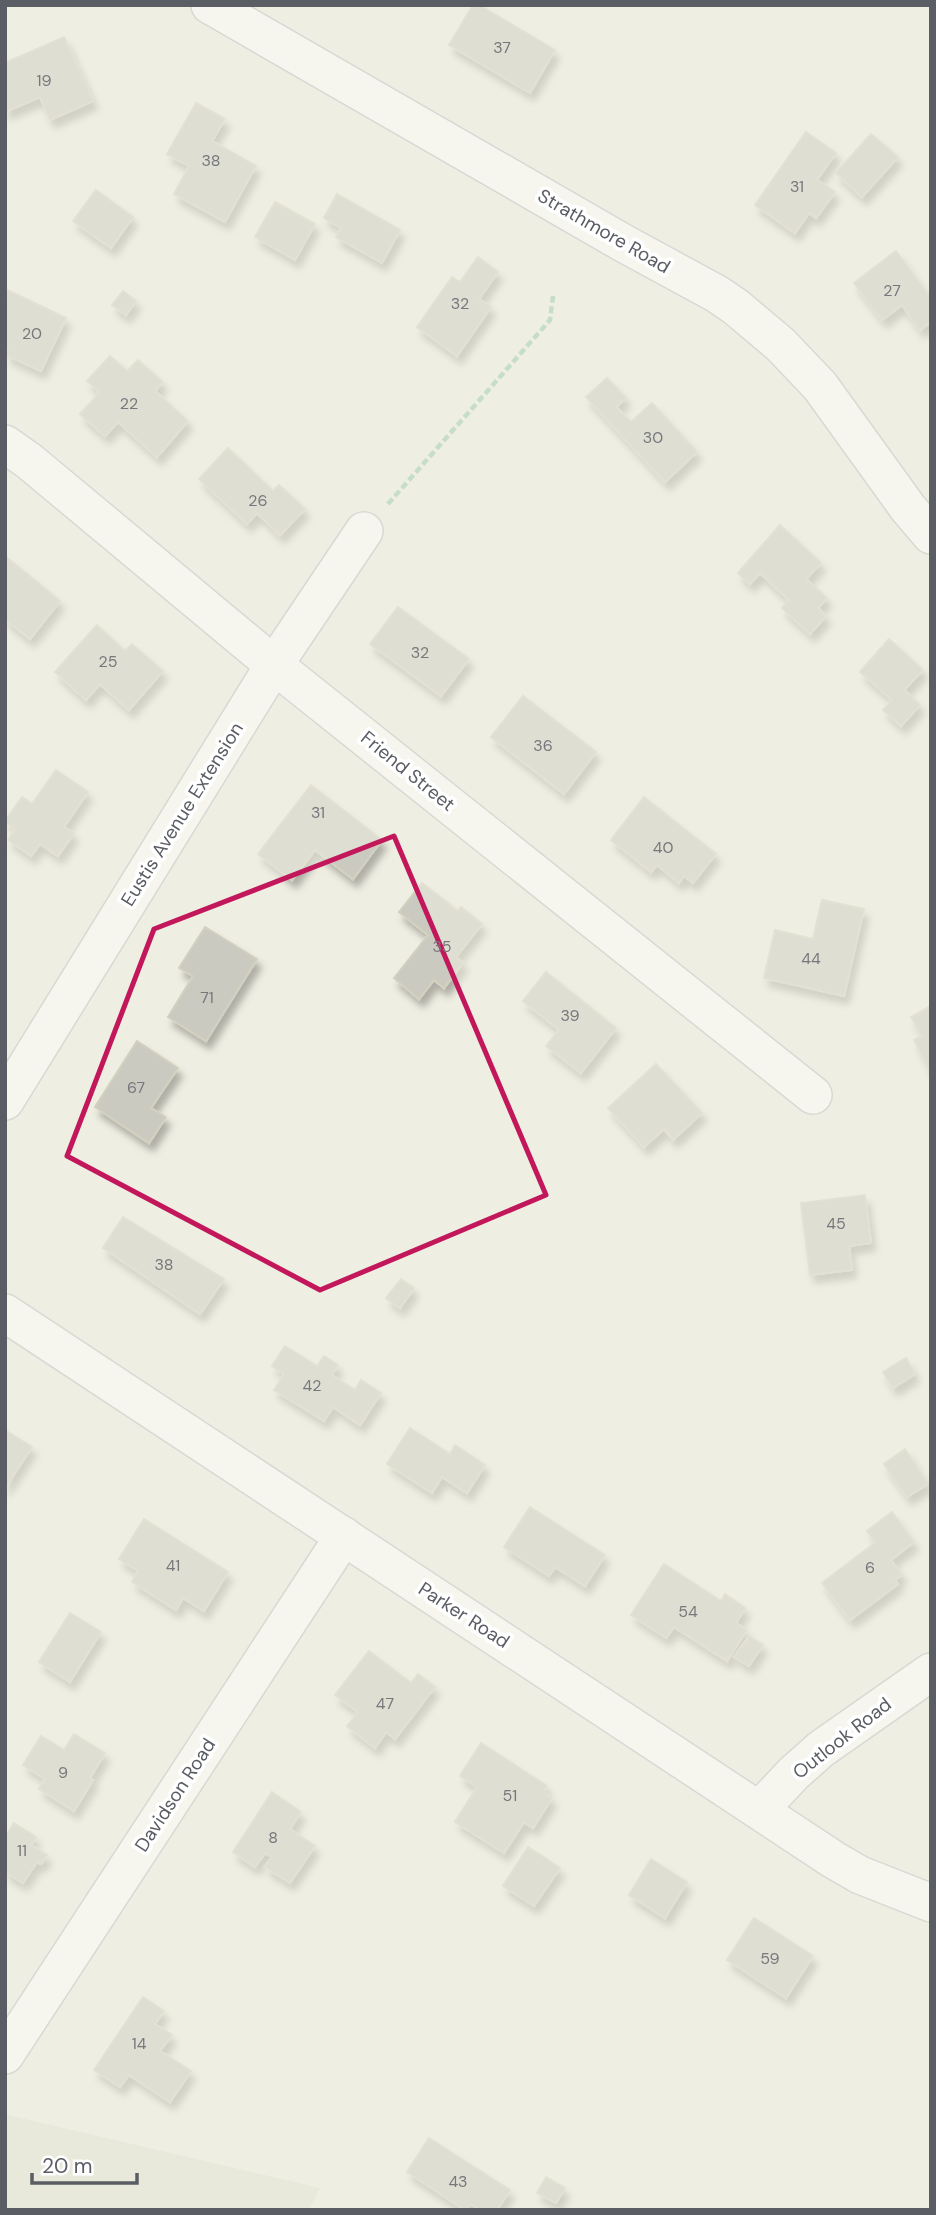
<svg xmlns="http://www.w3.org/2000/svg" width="936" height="2215" viewBox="0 0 936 2215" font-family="'DM Sans',sans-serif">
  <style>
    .education { fill: #e1e0d2 }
    .building { fill: #cbcac1; stroke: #d3d0bf; stroke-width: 2; filter: url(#shadow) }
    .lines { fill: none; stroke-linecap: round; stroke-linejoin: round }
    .minor-casing { stroke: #bcbec4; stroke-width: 40 }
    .path { stroke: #94c9ac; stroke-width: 4.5; stroke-dasharray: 7 3.5; stroke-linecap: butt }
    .minor { stroke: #fff; stroke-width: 37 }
    .marked { fill: none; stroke: #c2185b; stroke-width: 5; stroke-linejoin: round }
    .labels { text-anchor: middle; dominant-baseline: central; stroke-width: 7; stroke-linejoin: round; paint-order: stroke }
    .number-label { font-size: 16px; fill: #76787b }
    .street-label { font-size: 19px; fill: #5a5d64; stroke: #fff }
  </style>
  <defs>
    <filter id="shadow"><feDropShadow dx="4.5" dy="8" stdDeviation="3.5" flood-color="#0004"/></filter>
  </defs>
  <rect width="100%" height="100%" fill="#eeeee2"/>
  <path class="education" d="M 8,2115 L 320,2188 L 309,2210 L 5,2210 L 5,2132 Z"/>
  <path class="building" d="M 473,5 L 479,5 L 555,50 L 530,93 L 449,45 Z
    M 64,37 L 93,101 L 50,120 L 40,97 L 5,112 L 5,63 Z
    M 196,103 L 225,119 L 212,141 L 256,166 L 225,222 L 174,194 L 189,166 L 167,154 Z
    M 806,132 L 836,153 L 817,180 L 835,192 L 816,218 L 809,213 L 795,233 L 755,205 Z
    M 871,134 L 898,157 L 862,197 L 836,173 Z
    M 96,190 L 133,217 L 111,248 L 73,221 Z
    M 337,194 L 400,230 L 382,263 L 336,237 L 341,228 L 324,218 Z
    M 275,202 L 315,224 L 295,260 L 255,237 Z
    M 896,251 L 931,298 L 931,322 L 920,330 L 902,305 L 882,320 L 854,283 Z
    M 478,257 L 498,272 L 479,299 L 491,307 L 457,356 L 417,327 L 452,277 L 460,282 Z
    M 7,290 L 66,318 L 41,371 L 6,355 L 9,350 L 5,348 Z
    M 123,291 L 136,301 L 126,315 L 112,305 Z
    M 110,356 L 127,371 L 138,360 L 163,382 L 155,391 L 188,421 L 157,457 L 118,422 L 105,436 L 80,414 L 100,392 L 87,381 Z
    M 607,378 L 626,398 L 616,407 L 631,422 L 652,403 L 697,452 L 665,482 L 586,397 Z
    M 228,448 L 273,491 L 279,485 L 305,509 L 280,535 L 257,513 L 247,524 L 199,479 Z
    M 780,525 L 821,563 L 806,579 L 827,598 L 818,608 L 826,616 L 810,634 L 782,608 L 789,600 L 760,573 L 750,584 L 738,573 Z
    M 5,556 L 60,601 L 30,639 L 5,619 Z
    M 398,607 L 469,659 L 441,696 L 370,644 Z
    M 97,625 L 125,651 L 132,644 L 163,671 L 129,710 L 100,684 L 86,700 L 55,672 Z
    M 889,639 L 923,670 L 904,690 L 920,705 L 901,726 L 883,710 L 892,700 L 860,672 Z
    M 523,696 L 596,752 L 564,794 L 491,737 Z
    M 56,770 L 88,792 L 64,827 L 74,833 L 58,856 L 40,844 L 31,856 L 8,840 L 15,829 L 5,821 L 22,797 L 32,804 Z
    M 311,785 L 382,840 L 353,879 L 315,850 L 292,880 L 258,854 Z
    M 644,797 L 716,854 L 693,883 L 684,876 L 679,883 L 657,865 L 651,872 L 611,840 Z
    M 422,883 L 458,911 L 461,907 L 482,924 L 456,957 L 463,963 L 444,988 L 434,980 L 419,999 L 394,978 L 428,935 L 399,912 Z
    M 822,900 L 864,909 L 844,996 L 764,978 L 775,930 L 813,939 Z
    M 205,927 L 257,959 L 206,1041 L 168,1017 L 193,976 L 179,968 Z
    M 546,972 L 616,1028 L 581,1073 L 546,1046 L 559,1030 L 523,1001 Z
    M 931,1006 L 931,1072 L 914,1040 L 922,1036 L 911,1017 Z
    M 137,1041 L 178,1068 L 151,1108 L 166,1117 L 149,1143 L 95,1107 Z
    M 656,1064 L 702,1113 L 673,1140 L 664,1129 L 644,1147 L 608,1108 Z
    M 865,1195 L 871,1243 L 849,1246 L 852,1270 L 810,1275 L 801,1203 Z
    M 123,1217 L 224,1279 L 200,1314 L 103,1248 Z
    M 401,1279 L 414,1288 L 400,1308 L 386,1298 Z
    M 285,1346 L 317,1366 L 324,1356 L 338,1365 L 332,1375 L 355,1390 L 361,1380 L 381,1393 L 360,1425 L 333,1407 L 324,1421 L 274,1390 L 284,1374 L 272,1366 Z
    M 906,1358 L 915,1374 L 893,1388 L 883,1372 Z
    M 410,1428 L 450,1454 L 455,1445 L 485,1465 L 467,1493 L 442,1477 L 432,1493 L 387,1464 Z
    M 5,1430 L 32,1447 L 5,1488 Z
    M 905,1449 L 928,1484 L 907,1497 L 884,1464 Z
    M 530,1507 L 605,1555 L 585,1586 L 555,1567 L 549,1576 L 504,1547 Z
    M 892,1512 L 914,1542 L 891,1560 L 902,1575 L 895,1580 L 898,1584 L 850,1620 L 822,1583 L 876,1542 L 867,1531 Z
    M 144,1519 L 228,1572 L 204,1611 L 183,1598 L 176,1610 L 132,1582 L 138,1571 L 119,1559 Z
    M 664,1564 L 721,1601 L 725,1594 L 745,1608 L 736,1623 L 747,1630 L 727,1661 L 674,1627 L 666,1638 L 631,1615 Z
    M 70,1613 L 101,1632 L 70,1682 L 39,1662 Z
    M 749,1636 L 763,1645 L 749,1666 L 734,1657 Z
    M 369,1651 L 411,1683 L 418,1674 L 435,1687 L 395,1739 L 386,1732 L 375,1748 L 347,1726 L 358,1712 L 335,1695 Z
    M 74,1734 L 105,1753 L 90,1778 L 93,1780 L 74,1811 L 39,1789 L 45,1779 L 23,1765 L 41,1736 L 64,1750 Z
    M 481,1743 L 547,1786 L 543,1792 L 552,1798 L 533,1828 L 524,1822 L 504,1853 L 455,1822 L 477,1787 L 460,1776 Z
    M 272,1792 L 301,1812 L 290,1829 L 315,1846 L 290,1883 L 265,1867 L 272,1857 L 265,1853 L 255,1867 L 233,1852 Z
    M 14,1823 L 36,1837 L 31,1845 L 47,1855 L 41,1864 L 37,1862 L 23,1883 L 5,1872 L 5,1837 Z
    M 528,1847 L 560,1868 L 534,1906 L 503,1886 Z
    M 651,1859 L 687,1882 L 665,1918 L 629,1895 Z
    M 754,1918 L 813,1956 L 786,1998 L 727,1960 Z
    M 143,1997 L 164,2011 L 155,2024 L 172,2035 L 160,2051 L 191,2071 L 170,2102 L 129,2075 L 120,2087 L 94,2070 Z
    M 429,2138 L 510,2190 L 497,2210 L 480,2210 L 471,2204 L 465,2210 L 407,2172 Z
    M 546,2177 L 565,2188 L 556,2203 L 537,2193 Z"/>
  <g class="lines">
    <defs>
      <path id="minor" d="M 210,5 L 625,244 L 717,294 L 736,307 L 781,345 L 820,386 L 908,508 L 931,535
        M 5,444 L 29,461 L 274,665 L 813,1095
        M 5,1101 L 274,665 L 364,531
        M 5,1313 L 834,1860 L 860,1875 L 931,1903
        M 759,1810 L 794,1773 L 821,1749 L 931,1672
        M 5,2055 L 344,1536"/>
    </defs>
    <use href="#minor" class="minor-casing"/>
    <path class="path" d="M 388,504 L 550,320 L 553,296"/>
    <use href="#minor" class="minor"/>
  </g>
  <path d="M0 0H936V2215H0ZM 394,836 L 546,1195 L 320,1290 L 67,1156 L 154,929 Z" fill="#eeeee2" fill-opacity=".55" fill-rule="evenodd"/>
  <path class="marked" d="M 394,836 L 546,1195 L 320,1290 L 67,1156 L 154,929 Z"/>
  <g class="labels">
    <g class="number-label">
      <text x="502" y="47">37</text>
      <text x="44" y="80">19</text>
      <text x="211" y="160">38</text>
      <text x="797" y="186">31</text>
      <text x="892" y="290">27</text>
      <text x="460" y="303">32</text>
      <text x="32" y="333">20</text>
      <text x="129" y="403">22</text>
      <text x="653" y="437">30</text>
      <text x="258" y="500">26</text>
      <text x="420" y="652">32</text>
      <text x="108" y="661">25</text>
      <text x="543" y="745">36</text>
      <text x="318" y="812">31</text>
      <text x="663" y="847">40</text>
      <text x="442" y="946">35</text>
      <text x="811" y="958">44</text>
      <text x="207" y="997">71</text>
      <text x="570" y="1015">39</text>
      <text x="136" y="1087">67</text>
      <text x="836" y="1223">45</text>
      <text x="164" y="1264">38</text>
      <text x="312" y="1385">42</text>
      <text x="173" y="1565">41</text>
      <text x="870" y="1567">6</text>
      <text x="688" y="1611">54</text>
      <text x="385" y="1703">47</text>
      <text x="63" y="1772">9</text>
      <text x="510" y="1795">51</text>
      <text x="273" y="1837">8</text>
      <text x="22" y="1850">11</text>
      <text x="770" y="1958">59</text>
      <text x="139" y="2043">14</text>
      <text x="458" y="2181">43</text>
    </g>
    <g class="street-label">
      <text transform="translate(604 231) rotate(30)">Strathmore Road</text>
      <text transform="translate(408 771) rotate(39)">Friend Street</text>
      <text transform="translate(182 814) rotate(-58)">Eustis Avenue Extension</text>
      <text transform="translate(464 1615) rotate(33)">Parker Road</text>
      <text transform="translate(842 1738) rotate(-38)">Outlook Road</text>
      <text transform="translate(175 1795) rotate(-57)">Davidson Road</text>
    </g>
  </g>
  <rect width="936" height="2215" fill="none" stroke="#5a5d64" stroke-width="14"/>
  <path d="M32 2173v10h105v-10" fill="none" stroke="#5a5d64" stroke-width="3.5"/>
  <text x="42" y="2173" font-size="21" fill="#5a5d64" stroke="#ffffff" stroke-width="5" paint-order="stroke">20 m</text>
</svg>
